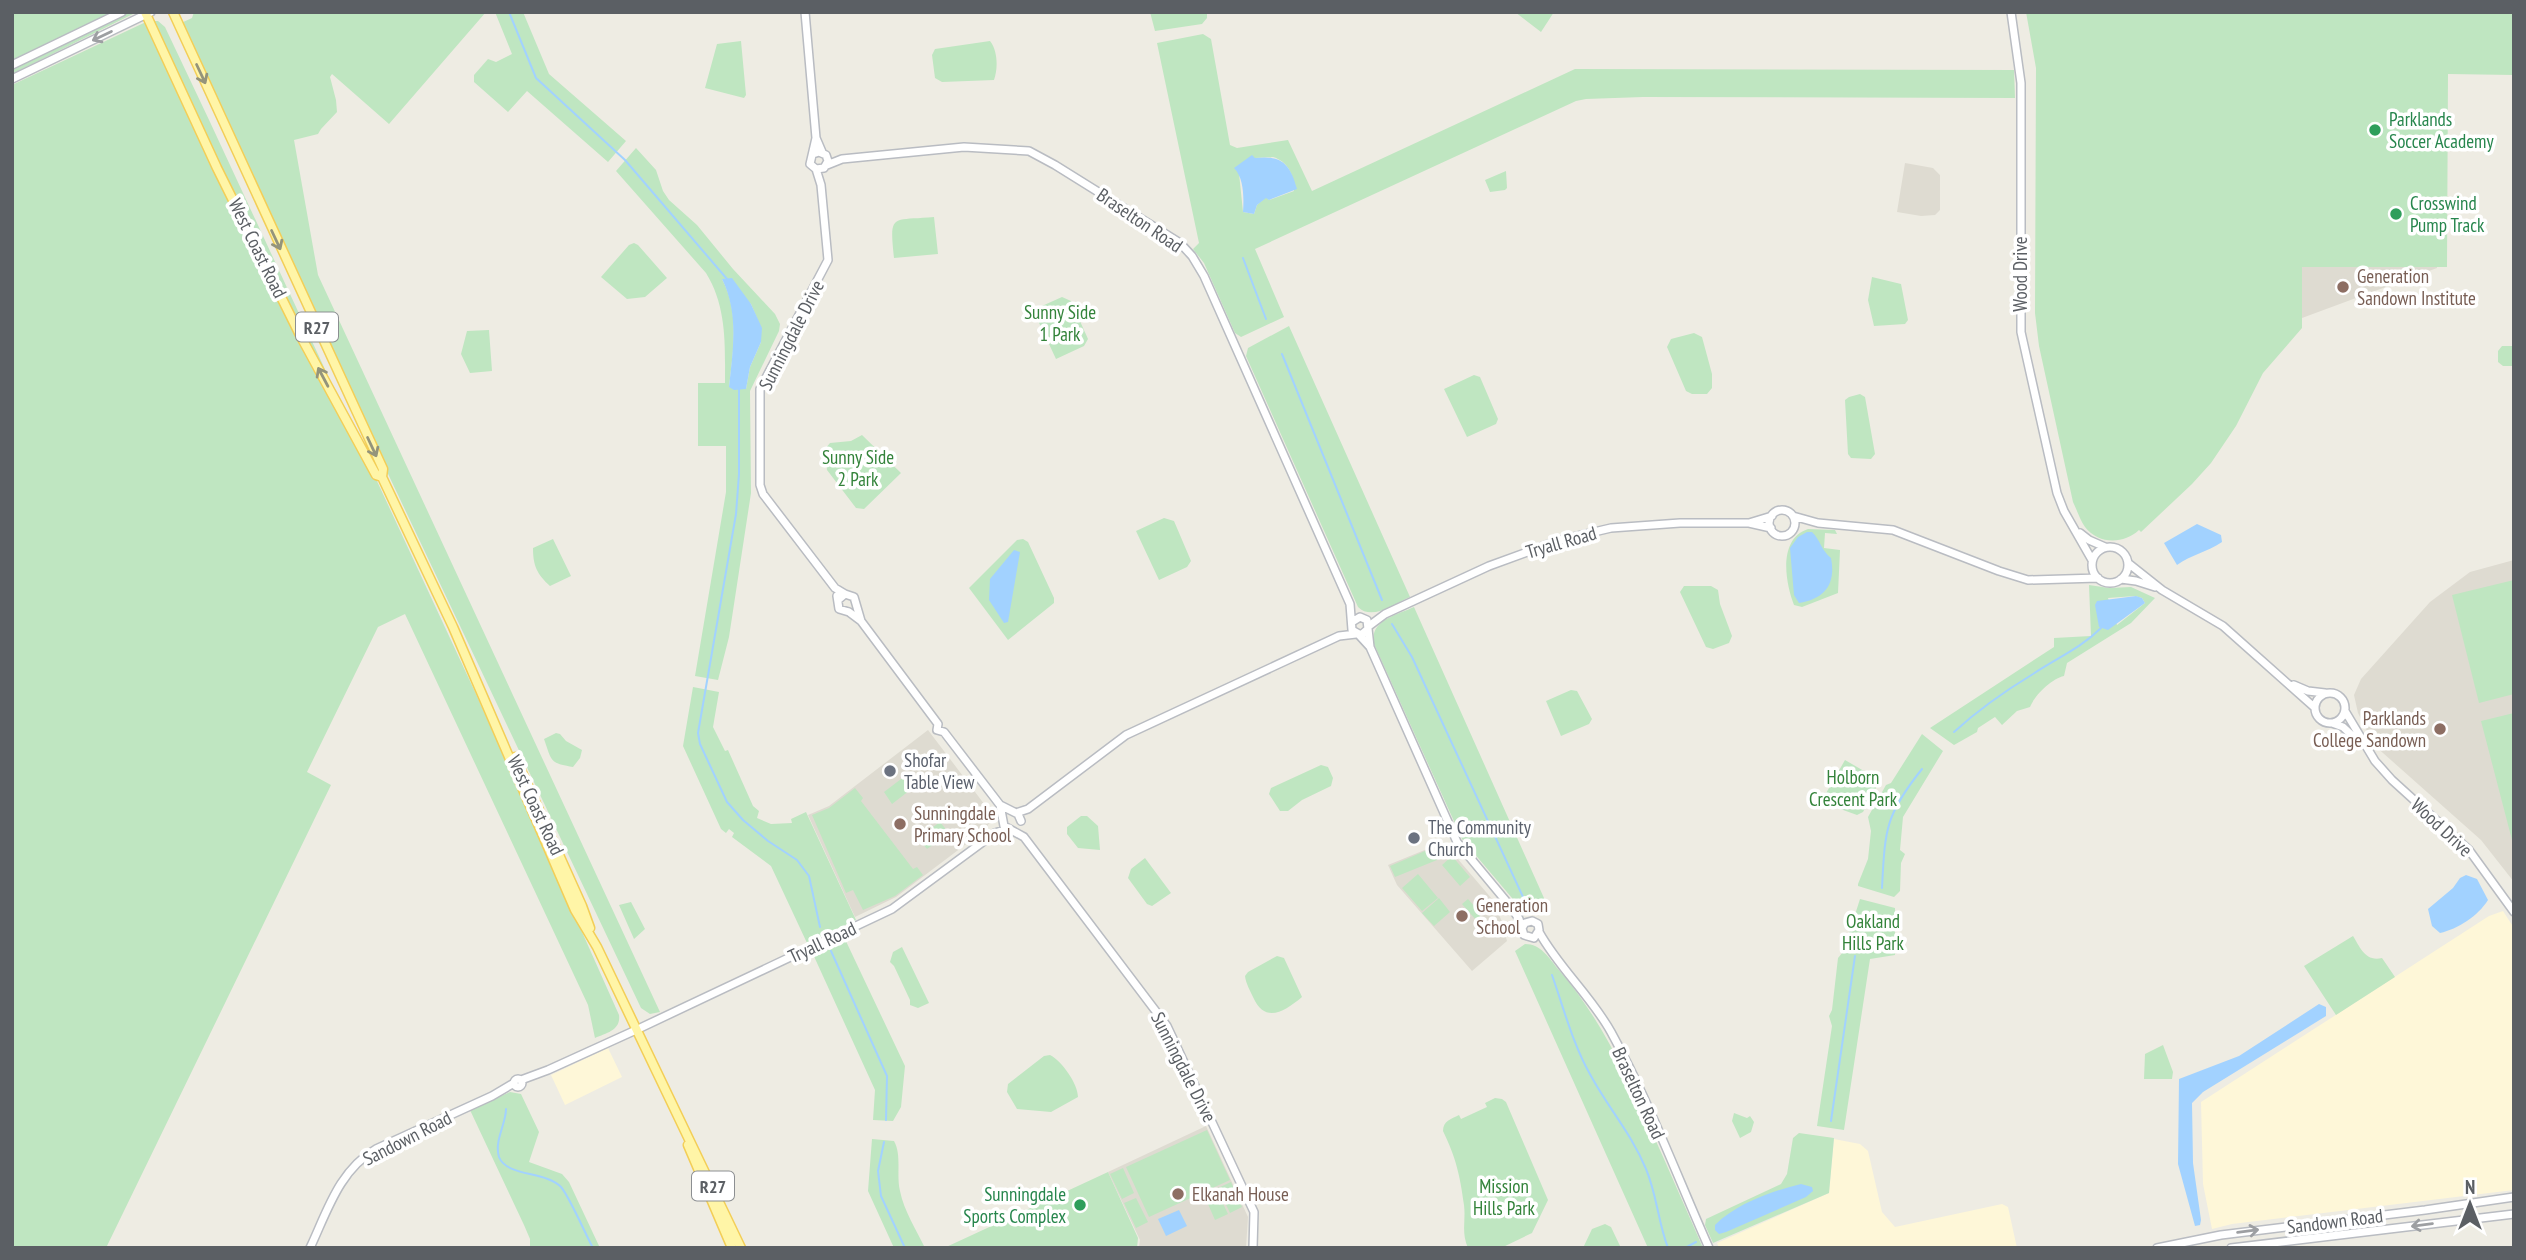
<svg xmlns="http://www.w3.org/2000/svg" width="2526" height="1260" viewBox="0 0 2526 1260" font-family="'PT Sans Narrow',sans-serif">
  <style>
    .commercial { fill: #fef7d8 }
    .education { fill: #dedbd1 }
    .green { fill: #bfe6c1; fill-rule: evenodd }
    .water { fill: #a2d2ff }
    .lines { fill: none; stroke-linecap: round; stroke-linejoin: round }
    .stream { stroke: #a2d2ff; stroke-width: 2 }
    .secondary-casing { stroke: #b9bcc2; stroke-width: 10 }
    .primary-casing { stroke: #f3ce57; stroke-width: 11 }
    .secondary { stroke: #fff; stroke-width: 7 }
    .primary { stroke: #fff5a7; stroke-width: 8 }
    .oneway { stroke: #9d9fa2 }
    .oneway2 { stroke: #94947b }
    .leisure-dot { fill: #2e9e5b; stroke: #fff; stroke-width: 2.5 }
    .education-dot { fill: #8d6e63; stroke: #fff; stroke-width: 2.5 }
    .worship-dot { fill: #6b7280; stroke: #fff; stroke-width: 2.5 }
    .labels { text-anchor: middle; dominant-baseline: central; stroke-width: 7; stroke-linejoin: round; paint-order: stroke }
    .shield { fill: #fff; stroke: #8c8f92; stroke-width: 2 }
    .shield-label { font-size: 18px; font-weight: bold; fill: #5b5f64 }
    .leisure-label { font-size: 19px; fill: #27864d; stroke: #fff; text-anchor: start }
    .street-label { font-size: 19px; fill: #5b5f64; stroke: #fff }
    .education-label { font-size: 19px; fill: #785e54; stroke: #fff; text-anchor: start }
    .park-label { font-size: 19px; fill: #33833a; stroke: #fff }
    .worship-label { font-size: 19px; fill: #5b616d; stroke: #fff; text-anchor: start }
  </style>
  <rect width="100%" height="100%" fill="#eeece3"/>
  <path class="commercial" d="M 2503,911 L 2514,928 L 2514,1190 L 2232,1224 L 2212,1229 L 2203,1184 L 2201,1102 L 2489,916 Z
    M 608,1048 L 622,1077 L 565,1105 L 551,1075 Z
    M 1834,1139 L 1860,1144 L 1868,1151 L 1882,1212 L 1895,1227 L 2002,1204 L 2008,1207 L 2017,1248 L 1719,1248 L 1717,1243 L 1829,1193 Z"/>
  <path class="education" d="M 1905,163 L 1933,168 L 1940,175 L 1940,210 L 1935,215 L 1921,216 L 1897,212 Z
    M 2301,267 L 2437,267 L 2437,268 L 2302,318 Z
    M 2514,560 L 2514,882 L 2481,840 L 2374,745 L 2358,713 L 2354,695 L 2361,679 L 2430,602 L 2470,572 Z
    M 928,730 L 991,813 L 991,819 L 986,829 L 896,897 L 855,917 L 808,815 L 829,806 Z
    M 1432,847 L 1438,859 L 1451,851 L 1492,899 L 1507,933 L 1505,934 L 1507,941 L 1472,971 L 1397,885 L 1388,865 Z
    M 1206,1126 L 1248,1217 L 1246,1248 L 1139,1248 L 1140,1240 L 1108,1172 Z"/>
  <path class="green" d="M 12,12 L 137,12 L 12,74 Z
    M 194,12 L 486,12 L 389,124 L 332,74 L 330,77 L 336,100 L 337,112 L 321,129 L 318,134 L 294,140 L 318,275 L 660,1012 L 650,1014 L 641,1008 L 318,326 L 181,23 L 192,18 Z
    M 495,12 L 523,12 L 549,74 L 626,141 L 608,162 L 527,91 L 508,112 L 474,82 L 474,75 L 488,59 L 496,62 L 512,54 Z
    M 1150,12 L 1207,12 L 1207,18 L 1202,24 L 1155,31 Z
    M 1515,12 L 1554,12 L 1541,32 Z
    M 2026,12 L 2514,12 L 2514,75 L 2448,74 L 2447,267 L 2302,267 L 2302,328 L 2263,373 L 2236,426 L 2211,463 L 2192,484 L 2141,532 L 2139,530 C 2124,544 2099,545 2085,527 C 2080,520 2077,510 2073,502 L 2039,346 L 2035,313 L 2036,68 Z
    M 148,21 L 158,21 L 165,27 L 210,122 L 476,694 L 619,1015 C 621,1030 607,1033 595,1038 L 588,1005 L 405,614 L 378,627 L 307,772 L 331,785 L 106,1248 L 12,1248 L 12,85 Z
    M 1203,34 L 1211,39 L 1230,145 L 1237,148 L 1288,140 L 1312,191 L 1575,69 L 2014,70 L 2015,98 L 1643,97 L 1586,99 L 1576,101 L 1255,249 L 1284,317 L 1241,337 L 1235,333 L 1204,263 L 1193,249 L 1199,243 L 1157,43 ZM 1273,157 C 1288,161 1295,177 1294,191 L 1269,200 L 1266,197 L 1257,205 L 1254,214 L 1243,212 L 1239,173 L 1255,158 Z
    M 741,41 L 746,95 L 744,98 L 705,88 L 717,44 Z
    M 990,41 C 998,51 998,69 994,80 L 942,82 L 935,78 L 932,55 L 935,49 Z
    M 636,148 L 656,170 L 663,191 L 669,200 L 697,225 L 733,269 L 775,314 L 780,324 L 779,331 L 750,391 L 751,493 L 729,637 L 718,680 L 695,676 L 726,492 L 726,446 L 698,446 L 698,383 L 725,383 C 725,345 727,307 706,273 L 616,171 ZM 722,279 L 751,304 L 761,328 L 761,342 L 750,367 L 746,389 L 729,387 C 733,351 740,313 722,279 Z
    M 1506,171 L 1507,188 L 1505,190 L 1490,192 L 1485,180 Z
    M 934,217 L 938,254 L 894,258 C 889,212 892,221 934,217 Z
    M 634,243 L 638,245 L 667,278 L 645,297 L 627,299 L 601,277 L 629,245 Z
    M 1872,277 L 1901,284 L 1908,320 L 1905,324 L 1874,326 L 1868,300 Z
    M 1062,297 L 1071,301 L 1088,339 L 1084,346 L 1056,359 L 1033,310 Z
    M 1289,326 L 1410,597 C 1394,604 1372,621 1358,607 L 1246,356 L 1248,348 Z
    M 489,330 L 492,371 L 470,373 L 461,354 L 467,331 Z
    M 1694,333 L 1702,337 L 1712,374 L 1712,388 L 1707,394 L 1692,394 L 1686,391 L 1667,347 L 1671,339 Z
    M 2502,346 L 2514,346 L 2514,366 L 2503,366 L 2498,362 L 2498,351 Z
    M 1474,375 L 1480,377 L 1498,419 L 1496,424 L 1467,437 L 1444,389 Z
    M 1860,394 L 1865,397 L 1875,454 L 1871,459 L 1851,458 L 1848,454 L 1845,400 L 1849,397 Z
    M 862,435 L 901,473 L 864,509 L 856,508 L 827,470 L 825,449 L 830,443 L 851,441 Z
    M 1164,518 L 1174,521 L 1191,561 L 1187,567 L 1159,580 L 1136,531 Z
    M 1808,529 L 1835,530 L 1837,534 L 1825,533 L 1824,548 L 1840,550 L 1838,593 L 1802,607 L 1794,605 C 1785,582 1778,539 1808,529 Z
    M 553,539 L 571,576 L 550,586 C 537,574 533,566 533,548 Z
    M 1023,539 L 1028,542 L 1054,598 L 1054,603 L 1008,640 L 969,588 L 1017,540 Z
    M 2514,580 L 2514,694 L 2479,703 L 2452,595 Z
    M 2089,585 L 2109,588 L 2131,587 L 2155,598 L 2131,623 L 2067,663 L 2064,676 C 2051,679 2035,695 2030,707 L 2017,711 L 2002,725 L 1995,717 L 1978,728 L 1977,732 L 1954,745 L 1930,728 L 2054,647 L 2054,638 L 2091,636 ZM 2135,596 L 2142,598 L 2145,603 L 2117,625 L 2108,598 Z
    M 1684,586 L 1711,586 L 1718,590 L 1720,604 L 1732,636 L 1729,643 L 1713,649 L 1706,647 L 1680,592 Z
    M 1414,607 L 1548,907 C 1540,915 1533,918 1523,911 L 1462,839 L 1374,644 C 1369,620 1397,615 1414,607 Z
    M 693,687 L 719,692 L 713,727 L 725,751 L 728,750 L 753,806 L 759,811 L 757,818 L 771,824 L 792,823 L 791,819 L 806,812 L 856,920 L 807,943 L 771,866 L 732,837 L 734,833 L 729,829 L 726,833 L 721,829 L 683,746 Z
    M 1571,690 L 1577,691 L 1592,719 L 1589,724 L 1561,736 L 1546,701 Z
    M 2514,713 L 2514,840 L 2512,840 L 2481,721 Z
    M 556,733 L 560,734 L 566,741 L 582,750 L 580,758 L 573,767 C 550,763 552,762 544,739 Z
    M 1922,734 L 1943,751 L 1903,817 L 1900,850 L 1905,854 L 1901,863 L 1900,891 L 1894,897 L 1858,886 L 1858,884 L 1868,859 L 1871,831 L 1868,817 L 1886,785 L 1891,783 Z
    M 1845,760 L 1876,778 L 1879,782 L 1863,812 L 1857,815 L 1821,802 Z
    M 1321,765 L 1328,767 L 1333,778 L 1331,786 L 1302,800 L 1288,811 L 1280,811 L 1269,794 L 1271,788 Z
    M 905,776 L 914,787 L 892,804 L 884,792 Z
    M 855,788 L 863,798 L 861,801 L 913,869 L 917,867 L 923,875 L 895,896 L 863,910 L 853,890 L 846,893 L 812,815 L 829,808 Z
    M 1081,816 L 1087,816 L 1098,826 L 1100,850 L 1078,848 L 1067,834 L 1067,827 Z
    M 940,822 L 949,833 L 927,849 L 918,838 Z
    M 1432,848 L 1437,860 L 1395,877 L 1390,866 Z
    M 1452,856 L 1470,877 L 1460,886 L 1442,865 Z
    M 1145,858 L 1171,893 L 1152,906 L 1147,904 L 1128,878 L 1131,869 Z
    M 1418,874 L 1438,898 L 1422,911 L 1402,888 Z
    M 1439,898 L 1450,912 L 1434,926 L 1422,913 Z
    M 1468,899 L 1476,908 L 1485,927 L 1484,929 L 1462,904 Z
    M 1860,899 L 1895,908 L 1895,955 L 1870,959 L 1844,1130 L 1817,1126 L 1832,1026 L 1829,1016 L 1832,1010 L 1838,958 L 1843,952 Z
    M 631,902 L 645,929 L 634,939 L 619,905 Z
    M 2353,936 C 2360,947 2365,962 2382,958 L 2395,977 L 2336,1015 L 2304,966 Z
    M 844,937 L 905,1066 L 901,1107 L 893,1121 L 873,1120 L 875,1090 L 812,952 Z
    M 1525,944 C 1541,944 1549,958 1558,969 C 1600,1017 1625,1072 1651,1130 C 1669,1170 1686,1209 1703,1248 L 1648,1248 L 1515,951 Z
    M 902,947 L 929,1003 L 918,1008 L 910,1005 L 910,1000 L 894,966 L 890,962 L 893,952 Z
    M 1277,956 L 1284,958 L 1302,997 C 1284,1012 1265,1024 1253,997 C 1250,990 1246,984 1245,976 L 1248,972 Z
    M 2163,1045 L 2173,1072 L 2172,1079 L 2144,1079 L 2145,1054 Z
    M 1050,1055 C 1062,1061 1078,1084 1078,1097 L 1051,1112 L 1017,1109 L 1007,1092 L 1008,1084 L 1044,1056 Z
    M 510,1092 L 521,1094 L 539,1132 L 529,1162 L 562,1174 L 569,1182 L 600,1248 L 530,1248 L 530,1239 L 524,1225 L 470,1110 Z
    M 1495,1098 L 1502,1099 L 1506,1102 L 1548,1200 L 1532,1233 L 1501,1248 L 1468,1248 C 1461,1232 1466,1221 1464,1205 C 1460,1175 1456,1158 1443,1131 C 1443,1121 1451,1119 1459,1115 L 1461,1119 L 1487,1107 L 1485,1103 Z
    M 1734,1113 L 1747,1118 L 1750,1116 L 1754,1122 L 1751,1132 L 1740,1138 L 1732,1121 Z
    M 1207,1130 L 1230,1180 L 1149,1217 L 1126,1167 Z
    M 1799,1133 L 1834,1138 L 1829,1193 L 1713,1243 L 1705,1225 L 1706,1219 L 1781,1184 L 1787,1174 L 1793,1138 Z
    M 872,1139 L 894,1141 C 902,1155 896,1175 900,1191 C 904,1211 916,1229 925,1248 L 894,1248 L 868,1191 Z
    M 1123,1168 L 1134,1193 L 1122,1199 L 1110,1174 Z
    M 1108,1172 L 1138,1238 L 1137,1248 L 944,1248 Z
    M 1231,1182 L 1242,1207 L 1230,1213 L 1218,1188 Z
    M 1216,1189 L 1228,1214 L 1215,1220 L 1204,1195 Z
    M 1136,1198 L 1148,1222 L 1136,1228 L 1124,1203 Z
    M 1605,1224 L 1611,1227 L 1621,1248 L 1583,1248 L 1592,1229 Z"/>
  <path class="water" d="M 1252,155 L 1255,158 C 1281,155 1290,163 1297,189 L 1269,200 L 1266,198 L 1257,205 L 1254,214 L 1243,212 C 1244,198 1244,178 1234,168 Z
    M 732,278 L 751,304 L 762,328 L 761,342 L 750,367 L 746,389 L 734,390 L 729,387 C 733,350 739,313 722,279 Z
    M 2197,524 L 2221,535 L 2222,542 C 2207,552 2191,555 2177,565 L 2164,543 Z
    M 1807,532 L 1812,532 C 1821,541 1821,550 1831,558 C 1836,583 1826,599 1799,603 L 1794,595 L 1790,548 L 1798,537 Z
    M 1014,550 L 1020,552 L 1008,622 L 1004,623 L 989,600 L 990,579 Z
    M 2136,596 L 2142,598 L 2145,603 L 2108,630 L 2099,627 L 2095,605 L 2097,601 Z
    M 2466,875 L 2477,879 L 2488,900 C 2478,916 2458,929 2440,933 L 2432,926 L 2428,909 L 2453,888 L 2460,878 Z
    M 2319,1004 L 2326,1007 L 2326,1016 L 2203,1092 L 2192,1103 L 2193,1163 L 2201,1220 L 2200,1225 L 2195,1226 L 2178,1164 L 2179,1079 L 2239,1056 Z
    M 1801,1184 L 1812,1187 L 1813,1191 L 1806,1197 L 1726,1232 L 1719,1234 L 1715,1230 L 1715,1225 C 1736,1204 1772,1191 1801,1184 Z
    M 1179,1210 L 1187,1226 L 1166,1236 L 1158,1219 Z"/>
  <g class="lines">
    <path class="stream" d="M 509,12 L 536,78 L 625,160 L 727,279
      M 1243,258 L 1266,319
      M 1282,354 L 1382,600
      M 739,388 L 739,474 L 736,514 L 698,733 L 700,744 L 727,802 L 743,820 L 768,841 L 797,860 L 809,876 L 820,927
      M 1392,624 L 1412,657 L 1530,912
      M 1954,732 C 1978,710 2005,691 2033,674 C 2057,658 2081,648 2101,628
      M 1882,888 C 1885,830 1885,815 1922,769
      M 831,951 L 887,1076 L 886,1120
      M 1552,975 C 1564,1009 1573,1045 1591,1076 C 1609,1109 1631,1133 1646,1169 C 1657,1195 1658,1222 1668,1248
      M 506,1109 C 506,1124 494,1141 499,1157 C 507,1177 546,1171 561,1187 C 569,1196 585,1233 592,1246
      M 1831,1121 L 1855,956
      M 884,1142 L 878,1171 L 881,1196 L 905,1248
      M 1685,1248 L 1696,1242"/>
    <defs>
      <path id="secondary" d="M 805,12 L 816,138 L 822,152
        M 2011,12 L 2021,83 L 2021,332 L 2057,493 L 2064,511 L 2092,560
        M 12,65 L 122,12
        M 12,79 L 151,12
        M 813,154 L 819,152 L 826,155 L 828,161 L 824,168 L 816,169 L 810,164 L 816,138
        M 827,165 L 842,159 L 964,147 L 1029,151 L 1055,165 L 1180,243 L 1192,256 L 1204,276 L 1350,604 L 1352,630 L 1361,635 L 1368,629
        M 816,169 L 821,185 L 828,260 L 760,389 L 760,485 L 763,494 L 835,588 L 845,594
        M1769 523a13 13 0 1 1 26 0a13 13 0 1 1-26 0Z
        M 1793,516 L 1818,523 L 1893,530 L 1999,571 L 2028,580 L 2098,578
        M 1749,523 L 1772,516
        M 2080,533 L 2089,540 L 2105,547
        M2092 565a18 18 0 1 1 36 0a18 18 0 1 1-36 0Z
        M 2128,563 L 2162,590 L 2223,626 L 2314,707
        M 2121,579 L 2136,581 L 2155,587
        M 837,596 L 839,609 L 849,612
        M 838,600 L 845,594 L 854,597 L 861,621
        M 849,612 L 861,621 L 938,724 L 937,730 L 944,732 L 1000,805 L 1018,814 L 1021,821
        M 1352,622 L 1360,617 L 1367,620 L 1370,647
        M 1369,626 L 1385,614 L 1489,566 L 1560,540 L 1611,528 L 1680,523 L 1749,523 L 1771,528
        M 1359,635 L 1370,647 L 1457,842 L 1511,907 L 1519,919 L 1524,935 L 1534,938 L 1539,930 L 1538,924 L 1532,921 L 1525,923 L 1522,928
        M 2294,685 L 2308,691 L 2325,693
        M2315 708a15 15 0 1 1 30 0a15 15 0 1 1-30 0Z
        M 2345,711 L 2375,761 L 2392,780 L 2469,850 L 2514,912
        M 2332,723 L 2343,727 L 2358,741
        M 1000,805 L 1004,826 L 1024,837 L 1167,1026 L 1254,1212 L 1253,1248
        M 1016,813 L 1028,809 L 1126,735 L 1339,636 L 1356,634
        M 1539,932 C 1559,968 1591,996 1611,1032 C 1649,1101 1677,1176 1709,1248
        M514 1083a4 4 0 1 1 8 0a4 4 0 1 1-8 0Z
        M 521,1080 L 548,1070 L 636,1030 L 892,909 L 995,833 L 1007,829
        M 310,1248 C 327,1212 339,1170 376,1149 L 492,1096 L 514,1083
        M 2157,1248 L 2221,1235 L 2425,1210 L 2514,1197
        M 2231,1248 L 2514,1214"/>
      <path id="primary" d="M 145,12 L 217,168 L 300,335 L 376,475 L 382,477 L 453,627 L 575,910 L 597,947 L 741,1248
        M 173,12 L 383,469 L 382,477
        M 515,757 L 582,906 L 590,928
        M 688,1145 L 732,1248"/>
    </defs>
    <use href="#secondary" class="secondary-casing"/>
    <use href="#primary" class="primary-casing"/>
    <use href="#secondary" class="secondary"/>
    <use href="#primary" class="primary"/>
  </g>
  <defs><path id="oneway-shaft" d="M-6 0H5M1.5-3L5.5 0L1.5 3" fill="none" stroke-width="1.6" stroke-linecap="round" stroke-linejoin="round" transform="scale(1.75)"/></defs>
  <g class="oneway">
    <use href="#oneway-shaft" transform="translate(102 36) rotate(154)"/>
    <use href="#oneway-shaft" transform="translate(2422 1225) rotate(173)"/>
    <use href="#oneway-shaft" transform="translate(2248 1231) rotate(-7)"/>
  </g>
  <g class="oneway2">
    <use href="#oneway-shaft" transform="translate(201 74) rotate(65)"/>
    <use href="#oneway-shaft" transform="translate(276 240) rotate(65)"/>
    <use href="#oneway-shaft" transform="translate(323 377) rotate(-118)"/>
    <use href="#oneway-shaft" transform="translate(372 447) rotate(65)"/>
  </g>
  <g class="leisure-dot">
    <circle cx="2375" cy="130" r="7"/>
    <circle cx="2396" cy="214" r="7"/>
    <circle cx="1080" cy="1205" r="7"/>
  </g>
  <g class="education-dot">
    <circle cx="2343" cy="287" r="7"/>
    <circle cx="2440" cy="729" r="7"/>
    <circle cx="900" cy="824" r="7"/>
    <circle cx="1462" cy="916" r="7"/>
    <circle cx="1178" cy="1194" r="7"/>
  </g>
  <g class="worship-dot">
    <circle cx="890" cy="771" r="7"/>
    <circle cx="1414" cy="838" r="7"/>
  </g>
  <g class="labels">
    <g class="shield">
      <rect x="296" y="312.5" width="42" height="29" rx="5"/>
      <rect x="692" y="1171.5" width="42" height="29" rx="5"/>
    </g>
    <g class="shield-label">
      <text x="317" y="327">R27</text>
      <text x="713" y="1186">R27</text>
    </g>
    <g class="leisure-label">
      <text x="2389" y="119">Parklands<tspan x="2389" dy="22">Soccer Academy</tspan></text>
      <text x="2410" y="203">Crosswind<tspan x="2410" dy="22">Pump Track</tspan></text>
      <text x="1066" y="1194" text-anchor="end">Sunningdale<tspan x="1066" dy="22">Sports Complex</tspan></text>
    </g>
    <g class="street-label">
      <text transform="translate(1140 220) rotate(34)">Braselton Road</text>
      <text transform="translate(258 248) rotate(64)">West Coast Road</text>
      <text transform="translate(2020 274) rotate(-90)">Wood Drive</text>
      <text transform="translate(791 335) rotate(-63)">Sunningdale Drive</text>
      <text transform="translate(1561 542) rotate(-16)">Tryall Road</text>
      <text transform="translate(536 805) rotate(65)">West Coast Road</text>
      <text transform="translate(2442 827) rotate(43)">Wood Drive</text>
      <text transform="translate(822 942) rotate(-25)">Tryall Road</text>
      <text transform="translate(1184 1067) rotate(63)">Sunningdale Drive</text>
      <text transform="translate(1639 1093) rotate(65)">Braselton Road</text>
      <text transform="translate(407 1138) rotate(-27)">Sandown Road</text>
      <text transform="translate(2335 1221) rotate(-7)">Sandown Road</text>
    </g>
    <g class="education-label">
      <text x="2357" y="276">Generation<tspan x="2357" dy="22">Sandown Institute</tspan></text>
      <text x="2426" y="718" text-anchor="end">Parklands<tspan x="2426" dy="22">College Sandown</tspan></text>
      <text x="914" y="813">Sunningdale<tspan x="914" dy="22">Primary School</tspan></text>
      <text x="1476" y="905">Generation<tspan x="1476" dy="22">School</tspan></text>
      <text x="1192" y="1194">Elkanah House</text>
    </g>
    <g class="park-label">
      <text x="1060" y="312">Sunny Side<tspan x="1060" dy="22">1 Park</tspan></text>
      <text x="858" y="457">Sunny Side<tspan x="858" dy="22">2 Park</tspan></text>
      <text x="1853" y="777">Holborn<tspan x="1853" dy="22">Crescent Park</tspan></text>
      <text x="1873" y="921">Oakland<tspan x="1873" dy="22">Hills Park</tspan></text>
      <text x="1504" y="1186">Mission<tspan x="1504" dy="22">Hills Park</tspan></text>
    </g>
    <g class="worship-label">
      <text x="904" y="760">Shofar<tspan x="904" dy="22">Table View</tspan></text>
      <text x="1428" y="827">The Community<tspan x="1428" dy="22">Church</tspan></text>
    </g>
  </g>
  <rect width="2526" height="1260" fill="none" stroke="#5b5f64" stroke-width="28"/>
  <g transform="translate(2470 1204)" stroke="#ffffff" stroke-width="5" paint-order="stroke">
  <path d="M0-5L12 26L0 18L-12 26Z" fill="#5b5f64"/>
  <text y="-10" font-size="19" font-weight="bold" text-anchor="middle" fill="#5b5f64">N</text>
  </g>
</svg>
